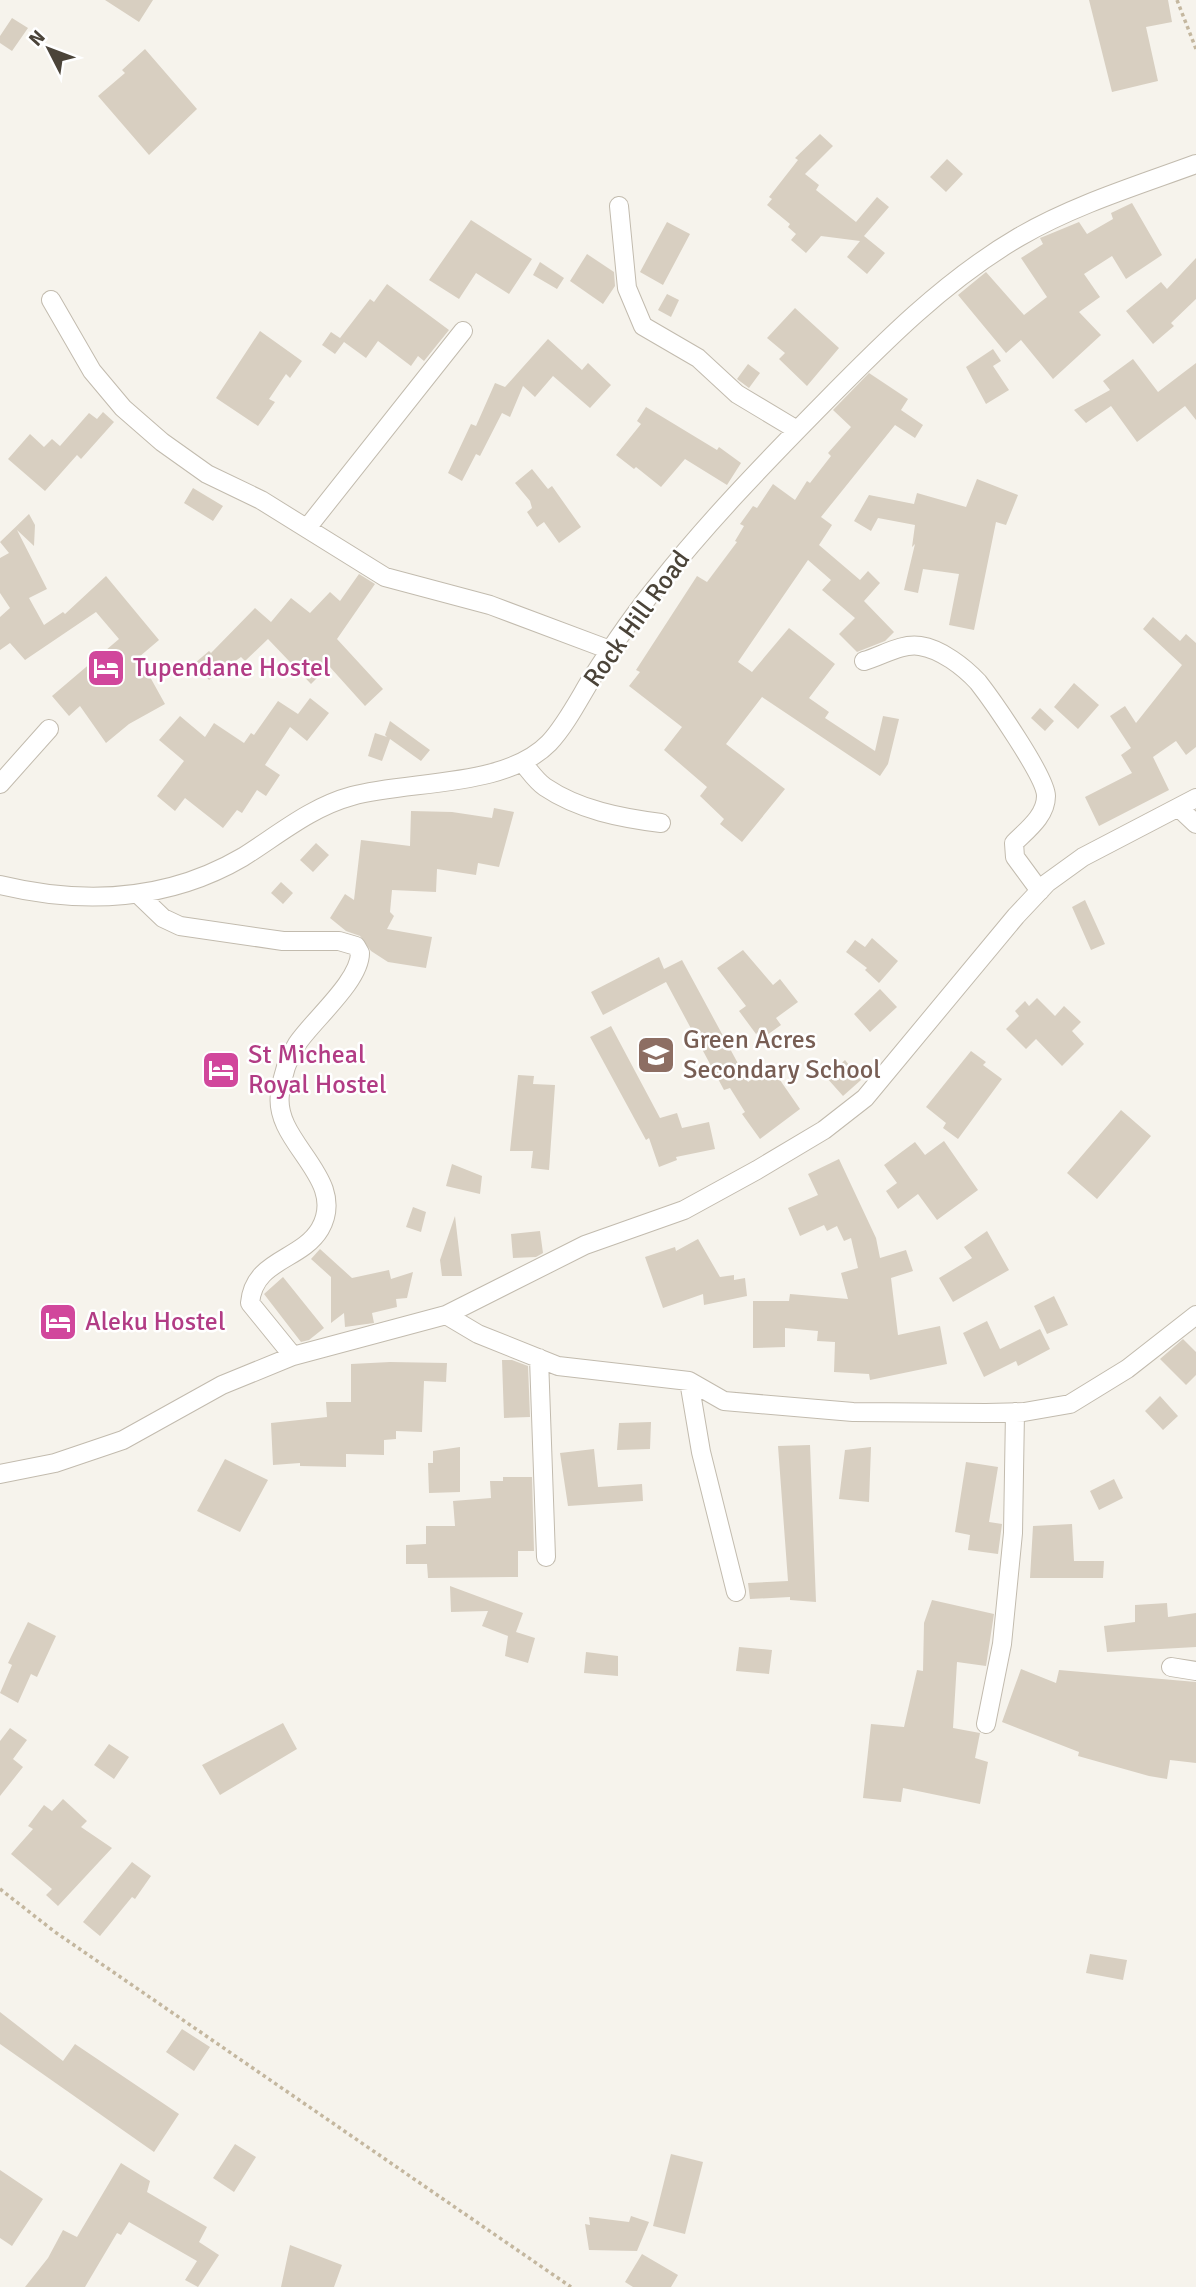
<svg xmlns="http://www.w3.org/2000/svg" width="1196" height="2287" viewBox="0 0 1196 2287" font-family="Signika,sans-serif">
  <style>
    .building { fill: #d8cfc1 }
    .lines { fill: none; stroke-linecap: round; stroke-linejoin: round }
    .street-casing { stroke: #c2bbae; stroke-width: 20 }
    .path { stroke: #c4b79f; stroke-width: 3.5; stroke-dasharray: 3.5 3.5; stroke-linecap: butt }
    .street { stroke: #fff; stroke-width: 18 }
    .labels { text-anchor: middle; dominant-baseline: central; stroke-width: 5; stroke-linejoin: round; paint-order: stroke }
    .street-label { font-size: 26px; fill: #4b4439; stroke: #fff }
    .hotel-label { font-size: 26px; fill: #b23c85; stroke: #fff; text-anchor: start }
    .education-label { font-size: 26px; fill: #785e54; stroke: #fff; text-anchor: start }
  </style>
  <rect width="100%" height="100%" fill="#f6f3ec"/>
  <path class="building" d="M 105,0 L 153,0 L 139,22 Z
    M 1089,0 L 1168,0 L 1172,22 L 1146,27 L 1158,81 L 1112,92 Z
    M 12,18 L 28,28 L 12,51 L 0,43 L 0,36 Z
    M 145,49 L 197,109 L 149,155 L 98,96 L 125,73 L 122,70 Z
    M 820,134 L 833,146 L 805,174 L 819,185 L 816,190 L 856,222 L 877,197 L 889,207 L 864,236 L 885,253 L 867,274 L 847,257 L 860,241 L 821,236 L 806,253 L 791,240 L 796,234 L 788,227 L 790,224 L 767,205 L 772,199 L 769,197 L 798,160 L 795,158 Z
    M 947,159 L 963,174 L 946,192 L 930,177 Z
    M 1132,203 L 1162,255 L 1126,279 L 1112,256 L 1084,274 L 1100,297 L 1079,312 L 1101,335 L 1053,379 L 1021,340 L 1006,353 L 958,295 L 986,272 L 1024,315 L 1047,297 L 1021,258 L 1043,244 L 1040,238 L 1045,236 L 1079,222 L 1087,234 L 1113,219 L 1111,213 Z
    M 471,220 L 532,259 L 509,294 L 476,273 L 459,299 L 429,280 Z
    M 667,222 L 690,234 L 663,285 L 640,272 Z
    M 587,254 L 614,272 L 615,286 L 603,304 L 570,281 Z
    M 1196,258 L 1196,299 L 1171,323 L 1174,326 L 1153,344 L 1126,311 L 1161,282 L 1167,289 Z
    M 540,262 L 564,278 L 557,289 L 533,275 Z
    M 387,284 L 449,330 L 424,361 L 418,356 L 411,366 L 378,341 L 366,358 L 344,342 L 335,354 L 322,345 L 331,332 L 340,338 L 370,299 L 374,302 Z
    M 667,294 L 679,300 L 671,317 L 658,310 Z
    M 795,308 L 839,348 L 807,386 L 779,359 L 785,353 L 767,338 Z
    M 260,331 L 302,361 L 290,378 L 286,374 L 269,399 L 275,402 L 258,426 L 216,398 Z
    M 548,339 L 582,370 L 588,363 L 611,385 L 590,408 L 553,376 L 535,397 L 523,386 L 510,417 L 502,413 L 480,456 L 476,454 L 462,481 L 448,473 L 471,424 L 476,426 L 495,383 L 505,387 Z
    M 993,349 L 1001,361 L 993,366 L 1009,390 L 986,404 L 966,367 Z
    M 1133,359 L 1158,392 L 1196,363 L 1196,420 L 1185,406 L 1137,442 L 1111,406 L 1086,423 L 1074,410 L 1110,390 L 1103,381 Z
    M 748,364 L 760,373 L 749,388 L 737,379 Z
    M 869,373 L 908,399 L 901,410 L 923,425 L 915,438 L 895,425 L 821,517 L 832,525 L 819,545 L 860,580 L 868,571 L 880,583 L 864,601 L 894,632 L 885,641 L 857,652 L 839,634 L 855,618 L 822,590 L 831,580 L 808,560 L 738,662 L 752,672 L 789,628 L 835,664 L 809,698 L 829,712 L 825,718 L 875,751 L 883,716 L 899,719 L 888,764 L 880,776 L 762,697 L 726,744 L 785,789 L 742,842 L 720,824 L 724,819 L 700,796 L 707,787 L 664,750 L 682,727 L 629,686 L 640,672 L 636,670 L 697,576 L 707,582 L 737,542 L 735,541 L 744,526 L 740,524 L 753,506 L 757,508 L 773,484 L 795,500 L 807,481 L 810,483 L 831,456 L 828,453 L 851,427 L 833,410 Z
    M 646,407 L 717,450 L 719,447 L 741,463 L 727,485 L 685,459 L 661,487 L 636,467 L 634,469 L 616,455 L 641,424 L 637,421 Z
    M 103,412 L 114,422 L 81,459 L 77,455 L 45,491 L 8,459 L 30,434 L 44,447 L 52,439 L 60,446 L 89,413 L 97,419 Z
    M 532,469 L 548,489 L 552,486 L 581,527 L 559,543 L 544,522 L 537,527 L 527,512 L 532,508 L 530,501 L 515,483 Z
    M 977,479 L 1018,495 L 1006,525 L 996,522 L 974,630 L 949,625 L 959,574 L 923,569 L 918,593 L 904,590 L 915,544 L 912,547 L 915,525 L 878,518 L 871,531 L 854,521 L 869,495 L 914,504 L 917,493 L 966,507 Z
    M 193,488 L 223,506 L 213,521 L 184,503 Z
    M 29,514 L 35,525 L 34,546 L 17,530 L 47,589 L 29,598 L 44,625 L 63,612 L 65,614 L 106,576 L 159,640 L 139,657 L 165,704 L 129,724 L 106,743 L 80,706 L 69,716 L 52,696 L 119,639 L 96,612 L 25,660 L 10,643 L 0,650 L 0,617 L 10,608 L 0,593 L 0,558 L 9,553 L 0,542 Z
    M 359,574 L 375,584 L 337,639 L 383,689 L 365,706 L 329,666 L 311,684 L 268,639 L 245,661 L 241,657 L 209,680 L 195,663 L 209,651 L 211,653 L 255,608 L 271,622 L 291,598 L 310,613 L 330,592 L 340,601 Z
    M 1153,617 L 1180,641 L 1186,634 L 1196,643 L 1196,747 L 1186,755 L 1176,741 L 1153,757 L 1169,790 L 1099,826 L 1085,797 L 1132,773 L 1121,755 L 1131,748 L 1110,716 L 1125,706 L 1136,723 L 1182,665 L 1143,629 Z
    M 1074,683 L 1099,705 L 1078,729 L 1054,707 Z
    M 310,698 L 329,713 L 307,741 L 290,727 L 265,765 L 280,775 L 266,796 L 257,790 L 242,813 L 237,810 L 223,828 L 185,798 L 175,811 L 157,796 L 184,761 L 159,740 L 180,716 L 205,737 L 214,723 L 244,743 L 251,733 L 254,735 L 278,701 L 298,714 Z
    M 1040,708 L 1054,721 L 1045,731 L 1031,718 Z
    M 390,721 L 430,750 L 421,761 L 390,739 L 382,761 L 368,756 L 375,733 L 387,737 L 385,735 Z
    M 494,808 L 514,812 L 499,867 L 478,863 L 476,875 L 437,869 L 436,892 L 392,890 L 390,912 L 394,916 L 387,929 L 432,937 L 426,968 L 388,962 L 371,951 L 360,936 L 346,931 L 330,918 L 345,894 L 354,900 L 361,840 L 410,846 L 411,811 L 452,812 L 492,818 Z
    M 316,843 L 329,855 L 313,872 L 300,860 Z
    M 281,882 L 293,893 L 283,904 L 271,893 Z
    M 1085,900 L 1105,944 L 1091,950 L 1072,907 Z
    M 872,938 L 898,961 L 879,983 L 865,970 L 867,968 L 846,952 L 855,940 L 865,947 Z
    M 743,950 L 773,985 L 780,979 L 798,1002 L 776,1018 L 781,1025 L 767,1035 L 762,1029 L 756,1034 L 739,1011 L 746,1006 L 717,968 Z
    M 659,957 L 664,969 L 682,960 L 748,1082 L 771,1067 L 800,1109 L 760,1139 L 742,1114 L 745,1112 L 730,1088 L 724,1090 L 666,982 L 603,1015 L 591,992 Z
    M 880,989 L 897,1007 L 870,1032 L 854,1014 Z
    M 1037,998 L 1055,1016 L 1064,1006 L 1081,1022 L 1072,1031 L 1084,1044 L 1062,1066 L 1036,1039 L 1026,1049 L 1006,1029 L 1019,1016 L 1015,1011 L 1025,1001 L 1029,1006 Z
    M 611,1026 L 660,1118 L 677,1113 L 682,1128 L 709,1122 L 715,1149 L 676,1157 L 677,1160 L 659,1167 L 649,1138 L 646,1140 L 590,1037 Z
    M 971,1051 L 986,1062 L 983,1065 L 1002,1079 L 958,1139 L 943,1128 L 946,1123 L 926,1107 Z
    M 845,1060 L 861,1080 L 843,1096 L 826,1077 Z
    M 518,1075 L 534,1076 L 533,1084 L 555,1085 L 549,1170 L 531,1168 L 533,1151 L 510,1151 Z
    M 1121,1110 L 1151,1136 L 1097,1199 L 1067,1173 Z
    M 944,1141 L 978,1190 L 937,1220 L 918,1194 L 898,1209 L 886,1191 L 897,1183 L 884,1165 L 915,1142 L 925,1155 Z
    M 839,1159 L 876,1238 L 880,1258 L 906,1250 L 913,1271 L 891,1278 L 898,1335 L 940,1326 L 947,1364 L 870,1380 L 869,1374 L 834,1372 L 835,1342 L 817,1341 L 818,1331 L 785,1328 L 785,1347 L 753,1348 L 753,1301 L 789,1301 L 790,1294 L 848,1299 L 841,1273 L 858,1268 L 851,1238 L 844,1241 L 837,1226 L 827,1231 L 824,1225 L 800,1236 L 788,1208 L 818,1195 L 808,1174 Z
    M 452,1164 L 482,1176 L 480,1194 L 446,1186 Z
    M 413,1207 L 426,1212 L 421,1232 L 406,1227 Z
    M 455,1216 L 462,1276 L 442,1276 L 440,1260 Z
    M 540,1231 L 543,1253 L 536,1257 L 513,1258 L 511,1234 Z
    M 987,1231 L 1009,1270 L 953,1302 L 939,1278 L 972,1258 L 964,1247 Z
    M 698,1239 L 720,1277 L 734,1275 L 734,1280 L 745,1278 L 747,1296 L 704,1305 L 703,1294 L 663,1308 L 645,1257 L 675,1247 L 676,1251 Z
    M 320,1249 L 352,1278 L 389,1270 L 391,1279 L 413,1272 L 407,1298 L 396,1299 L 397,1307 L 372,1313 L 374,1323 L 345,1327 L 344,1313 L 331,1323 L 331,1277 L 311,1259 Z
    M 283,1277 L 324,1328 L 309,1340 L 301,1342 L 264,1294 Z
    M 1054,1296 L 1068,1325 L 1047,1334 L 1034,1306 Z
    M 987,1321 L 1000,1349 L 1040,1329 L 1050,1349 L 1018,1366 L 1016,1361 L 984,1377 L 963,1333 Z
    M 1183,1339 L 1196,1352 L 1196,1375 L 1186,1385 L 1160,1359 Z
    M 502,1360 L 512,1360 L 528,1366 L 530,1417 L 504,1418 Z
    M 390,1362 L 447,1363 L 446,1382 L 424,1381 L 422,1432 L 396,1431 L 396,1439 L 384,1440 L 384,1455 L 346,1454 L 346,1467 L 300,1466 L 300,1463 L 273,1465 L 271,1423 L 327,1417 L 326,1402 L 351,1402 L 351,1364 Z
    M 1160,1396 L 1178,1416 L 1163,1430 L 1145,1411 Z
    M 651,1422 L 650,1449 L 617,1450 L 619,1423 Z
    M 810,1445 L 816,1602 L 790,1600 L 790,1597 L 750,1599 L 748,1583 L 788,1581 L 778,1446 Z
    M 460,1447 L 460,1492 L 429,1493 L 428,1463 L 433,1463 L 433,1451 Z
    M 871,1447 L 869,1502 L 839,1499 L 845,1450 Z
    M 594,1449 L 598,1487 L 642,1484 L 643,1501 L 568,1506 L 560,1453 Z
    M 225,1459 L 268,1480 L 240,1532 L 197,1511 Z
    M 966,1462 L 998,1467 L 989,1522 L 1002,1524 L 998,1554 L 968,1550 L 970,1535 L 955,1532 Z
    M 503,1477 L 532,1477 L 534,1551 L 518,1551 L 518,1577 L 428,1578 L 427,1564 L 406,1564 L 406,1545 L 426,1544 L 426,1526 L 455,1526 L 453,1501 L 491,1498 L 490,1481 L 503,1481 Z
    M 1114,1479 L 1123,1498 L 1099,1510 L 1090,1491 Z
    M 1072,1524 L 1074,1561 L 1104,1561 L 1103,1578 L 1030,1578 L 1033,1526 Z
    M 450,1586 L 523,1613 L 516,1632 L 535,1638 L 528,1663 L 505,1656 L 508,1636 L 482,1626 L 488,1611 L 451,1612 Z
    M 932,1600 L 994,1614 L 986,1666 L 957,1662 L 953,1728 L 980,1733 L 975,1758 L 988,1762 L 980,1804 L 903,1788 L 901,1802 L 863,1798 L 871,1724 L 904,1727 L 917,1670 L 923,1671 L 924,1623 Z
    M 1167,1603 L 1168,1617 L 1196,1613 L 1196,1647 L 1107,1652 L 1104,1626 L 1135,1622 L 1135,1605 Z
    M 28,1622 L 56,1636 L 37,1677 L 31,1674 L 18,1703 L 0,1693 L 12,1665 L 8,1663 Z
    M 739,1647 L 772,1650 L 769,1674 L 736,1671 Z
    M 586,1652 L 618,1656 L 618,1676 L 584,1673 Z
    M 1021,1669 L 1056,1683 L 1059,1670 L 1196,1682 L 1196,1763 L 1170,1760 L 1167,1779 L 1149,1776 L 1078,1756 L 1079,1752 L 1002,1722 Z
    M 283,1723 L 297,1749 L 220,1795 L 202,1765 Z
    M 10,1728 L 27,1740 L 13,1759 L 23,1767 L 0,1796 L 0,1741 Z
    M 109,1744 L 129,1757 L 114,1779 L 94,1765 Z
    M 63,1799 L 87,1821 L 81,1827 L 112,1848 L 58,1906 L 46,1895 L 52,1889 L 11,1854 L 33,1829 L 28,1826 L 44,1805 L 52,1811 Z
    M 132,1862 L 151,1876 L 135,1899 L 132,1897 L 100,1936 L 83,1922 Z
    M 1090,1954 L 1127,1960 L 1123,1980 L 1086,1973 Z
    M 0,2012 L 63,2061 L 75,2044 L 179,2114 L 154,2152 L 0,2044 Z
    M 182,2029 L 210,2047 L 194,2071 L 166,2052 Z
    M 235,2144 L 256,2157 L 234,2192 L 213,2178 Z
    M 671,2154 L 703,2162 L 685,2234 L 653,2226 Z
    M 121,2163 L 150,2181 L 147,2192 L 207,2227 L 199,2242 L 219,2255 L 198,2287 L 185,2280 L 197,2261 L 129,2222 L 121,2235 L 117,2233 L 85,2287 L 25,2287 L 48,2258 L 63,2230 L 77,2237 Z
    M 0,2170 L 43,2199 L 12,2246 L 0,2238 Z
    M 631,2216 L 649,2222 L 637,2251 L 589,2250 L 585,2224 L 590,2225 L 589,2217 L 629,2222 Z
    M 290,2245 L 342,2265 L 334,2287 L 281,2287 Z
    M 642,2254 L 678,2275 L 671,2287 L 633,2287 L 625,2282 Z"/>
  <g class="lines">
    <defs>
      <path id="street" d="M 619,206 L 627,288 L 643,326 L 698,358 L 737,394 L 797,430
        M 51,300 L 92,371 L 123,408 L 162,442 L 207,474 L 261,500 L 385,577 L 490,605 L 610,650
        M 307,528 L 463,331
        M 864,661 C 882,656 901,643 920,646 C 941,649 964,667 978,682 C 992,700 1046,777 1046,796 C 1046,816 1027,830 1014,843 L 1015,857 L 1040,891
        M 522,762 C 529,770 536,781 545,787 C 579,810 621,818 661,823
        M 0,784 L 49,729
        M 1179,808 L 1196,824
        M 0,885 C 83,905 168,901 243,857 C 278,835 311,807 352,796 C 410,780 505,788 549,743 C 565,726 578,701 590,681 C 611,648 633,615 658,585 C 707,523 762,466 817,410 C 879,347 942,282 1019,237 C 1074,205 1136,186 1196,164
        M 138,894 L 163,918 L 180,926 L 283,941 L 339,941 L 356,946 L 360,953 C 360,981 313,1020 297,1044 C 288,1058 282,1077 280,1094 C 273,1143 349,1178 320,1229 C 301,1261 254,1259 250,1303 L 293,1356
        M 446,1315 L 478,1334 L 558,1366 L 689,1381 L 724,1401 L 853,1412 L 986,1413 L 1024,1412 L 1070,1404 L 1127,1369 L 1196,1315
        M 539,1358 L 546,1557
        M 689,1381 L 701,1452 L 736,1592
        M 0,1474 L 55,1463 L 123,1440 L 222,1385 L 293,1356 L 446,1315 L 585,1245 L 684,1210 L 757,1170 L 824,1130 L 865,1098 L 1016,916 L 1047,883 L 1083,857 L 1196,798
        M 1171,1667 L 1196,1671
        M 986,1724 L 1002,1644 L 1013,1533 L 1015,1412"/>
    </defs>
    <use href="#street" class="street-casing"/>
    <path class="path" d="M 1177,0 L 1196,49
      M 0,1889 L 55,1932 L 571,2287"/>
    <use href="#street" class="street"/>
  </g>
  <defs>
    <symbol id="hotel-square" viewBox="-11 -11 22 22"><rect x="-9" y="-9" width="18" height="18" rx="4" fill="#d1479c" stroke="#fff"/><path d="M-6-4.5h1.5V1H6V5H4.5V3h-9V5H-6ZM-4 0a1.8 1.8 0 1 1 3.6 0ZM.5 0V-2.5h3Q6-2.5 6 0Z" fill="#fff"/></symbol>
    <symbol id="school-square" viewBox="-11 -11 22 22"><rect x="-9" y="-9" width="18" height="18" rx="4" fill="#8d6e63" stroke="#fff"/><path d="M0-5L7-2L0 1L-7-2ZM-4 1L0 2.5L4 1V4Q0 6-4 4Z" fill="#fff"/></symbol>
  </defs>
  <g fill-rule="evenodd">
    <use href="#hotel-square" x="84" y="646" width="44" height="44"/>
    <use href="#school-square" x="634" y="1033" width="44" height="44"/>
    <use href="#hotel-square" x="199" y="1048" width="44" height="44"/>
    <use href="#hotel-square" x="36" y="1300" width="44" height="44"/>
  </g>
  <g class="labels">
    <g class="street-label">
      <text transform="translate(637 619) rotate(-54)">Rock Hill Road</text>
    </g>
    <g class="hotel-label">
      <text x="133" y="668">Tupendane Hostel</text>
      <text x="248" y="1055">St Micheal<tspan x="248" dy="30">Royal Hostel</tspan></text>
      <text x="85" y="1322">Aleku Hostel</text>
    </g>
    <g class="education-label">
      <text x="683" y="1040">Green Acres<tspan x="683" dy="30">Secondary School</tspan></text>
    </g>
  </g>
  <g transform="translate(49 49) rotate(312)" stroke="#ffffff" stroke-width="5" paint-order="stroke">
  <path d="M0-5L12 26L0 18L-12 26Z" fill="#4b4439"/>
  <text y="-10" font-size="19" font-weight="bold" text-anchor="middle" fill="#4b4439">N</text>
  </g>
</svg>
